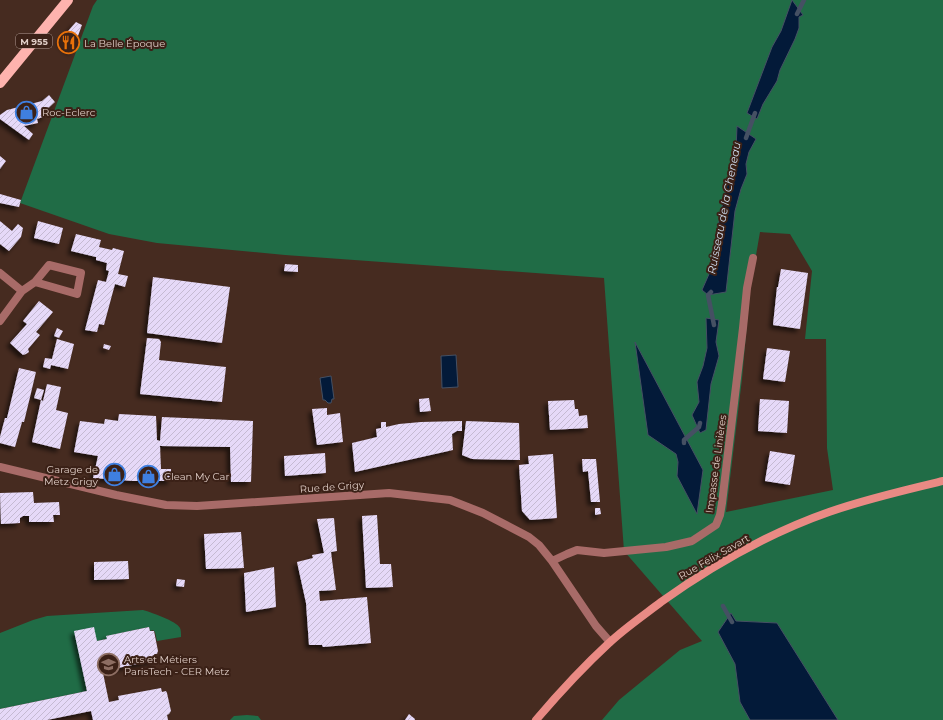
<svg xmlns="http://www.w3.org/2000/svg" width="943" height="720" viewBox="0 0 943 720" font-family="Montserrat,sans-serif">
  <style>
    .grass { fill: #206c46; fill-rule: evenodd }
    .water { fill: #031a39; stroke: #455063 }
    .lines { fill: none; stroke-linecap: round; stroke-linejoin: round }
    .stream { stroke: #455063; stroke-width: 4.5 }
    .building { fill: url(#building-hatch); filter: url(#shadow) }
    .street { stroke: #a86b68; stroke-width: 8 }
    .secondary { stroke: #e98a84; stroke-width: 8 }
    .primary { stroke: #feb3ae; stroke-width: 10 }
    .labels { text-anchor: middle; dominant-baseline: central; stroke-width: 4; stroke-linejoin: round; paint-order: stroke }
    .shield { fill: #3b2117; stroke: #ae9992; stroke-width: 1 }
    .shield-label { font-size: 9px; font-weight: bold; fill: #dfcdc6 }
    .poi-label { font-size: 10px; fill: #dfcdc6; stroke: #3b2117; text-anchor: start }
    .street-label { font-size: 10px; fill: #dfcdc6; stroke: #3b2117 }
    .water-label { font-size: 11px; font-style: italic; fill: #cedcee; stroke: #3b2117 }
  </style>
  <defs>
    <pattern id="building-hatch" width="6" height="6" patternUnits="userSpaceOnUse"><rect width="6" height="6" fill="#e6d9f8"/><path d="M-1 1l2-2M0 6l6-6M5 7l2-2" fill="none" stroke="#c5bad2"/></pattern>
    <filter id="shadow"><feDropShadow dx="-3.5" dy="3.5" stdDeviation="2" flood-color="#0009"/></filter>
  </defs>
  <rect width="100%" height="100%" fill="#462b20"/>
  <path class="grass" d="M 97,0 L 943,0 L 943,720 L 602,720 L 619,700 L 680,650 L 702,641 L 624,551 L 604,278 L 285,255 L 157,243 L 109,234 L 20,203 L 93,6 ZM 760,232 L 790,234 L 812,271 L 805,339 L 826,339 L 827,448 L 833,490 L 726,512 L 742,379 L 750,290 Z
    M 143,610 C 150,612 177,621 180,628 C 181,630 181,634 181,637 L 157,641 L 155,632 L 153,630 L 150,631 L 149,627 L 107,636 L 107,639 L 97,641 L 75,631 L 87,691 L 0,709 L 0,633 L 33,620 L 47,616 Z
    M 247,715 L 258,716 L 261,720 L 230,720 L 234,716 Z"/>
  <path class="water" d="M 792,0 L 803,15 L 799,17 L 799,28 L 795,39 L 780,70 L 777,81 L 763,104 L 757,119 L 747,113 L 772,47 L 781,31 Z
    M 737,126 L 756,139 L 749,152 L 746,164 L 747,174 L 741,189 L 735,211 L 726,292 L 708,295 L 702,290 L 713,265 L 717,231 L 724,197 L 736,150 Z
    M 706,318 L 719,320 L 716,342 L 719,356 L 711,384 L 706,430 L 700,433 L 692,415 L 699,402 L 697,382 L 703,366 L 707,348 Z
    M 635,342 L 703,470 L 697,514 L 677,476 L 678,462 L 676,454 L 648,435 Z
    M 456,355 L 458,387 L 442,388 L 441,356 Z
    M 331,376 L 334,399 L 332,399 L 331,403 L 328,403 L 325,400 L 323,400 L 320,378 Z
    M 731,613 L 736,621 L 777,623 L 838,720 L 750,720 L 740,702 L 735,664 L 718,632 Z"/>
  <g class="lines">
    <path class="stream" d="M 797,14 L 804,0
      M 746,138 L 755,113
      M 711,292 L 708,295 L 714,325
      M 684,443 L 684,440 L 699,427 L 700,423
      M 723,606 L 732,622"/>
  </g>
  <path class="building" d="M 76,22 L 82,25 L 72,52 L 61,42 L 62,38 Z
    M 49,95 L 55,102 L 45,111 L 46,116 L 37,119 L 38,123 L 24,126 L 33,134 L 29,140 L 0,119 L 0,115 L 7,110 L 42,101 Z
    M 0,156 L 6,161 L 0,169 Z
    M 0,194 L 21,200 L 19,207 L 0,203 Z
    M 0,221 L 12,231 L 18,224 L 23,228 L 21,237 L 9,251 L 0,244 Z
    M 38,221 L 63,228 L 59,244 L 34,238 Z
    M 76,234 L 101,240 L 99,247 L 112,250 L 113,248 L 124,251 L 118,274 L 128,276 L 125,287 L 115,284 L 104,325 L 99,324 L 97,332 L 85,330 L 98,280 L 106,282 L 109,271 L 106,270 L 107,263 L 96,260 L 96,257 L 71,251 Z
    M 285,264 L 298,265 L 298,272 L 284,271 Z
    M 781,269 L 808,273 L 800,329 L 773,325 L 777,287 L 778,287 Z
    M 153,277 L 230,287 L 222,343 L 147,333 Z
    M 39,301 L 53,312 L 36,332 L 40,335 L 28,349 L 29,352 L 26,354 L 23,355 L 10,343 L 27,324 L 23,321 Z
    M 57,328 L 63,331 L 59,338 L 54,336 Z
    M 147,338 L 159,339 L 161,342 L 159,360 L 226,367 L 222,402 L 140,394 Z
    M 57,339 L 74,344 L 68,369 L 51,365 L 50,369 L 43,367 L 45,358 L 52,359 Z
    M 104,344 L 111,346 L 109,350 L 103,348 Z
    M 767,348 L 790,351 L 785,382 L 763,379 Z
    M 19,368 L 36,372 L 24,422 L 22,422 L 15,447 L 0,443 L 0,437 L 5,418 L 7,418 Z
    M 47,384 L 61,387 L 56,410 L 68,413 L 60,449 L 32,442 L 41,400 L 43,401 Z
    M 37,388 L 44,390 L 41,400 L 34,398 Z
    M 429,398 L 431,411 L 420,412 L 419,399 Z
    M 760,399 L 789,401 L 787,433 L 758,431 Z
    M 574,400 L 575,409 L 578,409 L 579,416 L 587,415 L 588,428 L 550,430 L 548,401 Z
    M 327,408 L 327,415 L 340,413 L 343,442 L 317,445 L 312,409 Z
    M 119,414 L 156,416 L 157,440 L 160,441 L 162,417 L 253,421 L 251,482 L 231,482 L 230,447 L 160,446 L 161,469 L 171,469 L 171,481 L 133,481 L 93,478 L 98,456 L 74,452 L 80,421 L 104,424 L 105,419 L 118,421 Z
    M 462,421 L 462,431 L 457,431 L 452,434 L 453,450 L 355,472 L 352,443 L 377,437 L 376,429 L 381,428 L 381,422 L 386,422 L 386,427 L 399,424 L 421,422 Z
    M 466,421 L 519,423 L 520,460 L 472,459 L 462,455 Z
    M 770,451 L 795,455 L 790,485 L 765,481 Z
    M 325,453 L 326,473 L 285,476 L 284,456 Z
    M 553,454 L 557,518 L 530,520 L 522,511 L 519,465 L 529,464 L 528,456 Z
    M 582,459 L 596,459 L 600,502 L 591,502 L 588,471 L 583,472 Z
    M 33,492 L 34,503 L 59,502 L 60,515 L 53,515 L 54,522 L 29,522 L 29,516 L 23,516 L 20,518 L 20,523 L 1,524 L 0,493 Z
    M 595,508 L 600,508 L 601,514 L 595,515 Z
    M 377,515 L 380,564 L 391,564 L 393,587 L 366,588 L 362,516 Z
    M 334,518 L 337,551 L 331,552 L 336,590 L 319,591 L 320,601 L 367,597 L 371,643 L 323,647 L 322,645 L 309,645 L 306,603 L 297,562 L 313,558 L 312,555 L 324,553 L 317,519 Z
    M 241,532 L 244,568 L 206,569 L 204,534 Z
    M 128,561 L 129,579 L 94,580 L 94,562 Z
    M 274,567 L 276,607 L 246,612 L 244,573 Z
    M 177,579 L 185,580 L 184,587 L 176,586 Z
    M 94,627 L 97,641 L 107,639 L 106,636 L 149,627 L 150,631 L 154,631 L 158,651 L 157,654 L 154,654 L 156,660 L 113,669 L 112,666 L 102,668 L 109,702 L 119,700 L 118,696 L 161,688 L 162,692 L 166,691 L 167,693 L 171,711 L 169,714 L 167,715 L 168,720 L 93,720 L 91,711 L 47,720 L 0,720 L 0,709 L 87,691 L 74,631 Z
    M 409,714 L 415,719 L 415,720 L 405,720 Z"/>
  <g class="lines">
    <path class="street" d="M 0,273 L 22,291 L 0,321
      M 22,291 L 35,282 L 77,294 L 81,273 L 49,265 L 35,282
      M 0,467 L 116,495 L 166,505 L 197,506 L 389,493 L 450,500 L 483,513 L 529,537 L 539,545 L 552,561 L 596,626 L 610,642
      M 552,561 L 567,554 L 577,550 L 604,553 L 666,547 L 692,541 L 716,525 L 720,515 L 722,503 L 743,328 L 747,288 L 753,258"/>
    <path class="secondary" d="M 536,720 C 559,693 583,667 609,643 C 625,628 644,615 661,602 C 713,565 769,533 829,512 C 866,499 905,490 943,481"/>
    <path class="primary" d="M 0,83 L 68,0"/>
  </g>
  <defs>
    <symbol id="restaurant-ring" viewBox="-11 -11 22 22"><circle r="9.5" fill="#3b2117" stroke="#e8710a" stroke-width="1.5"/><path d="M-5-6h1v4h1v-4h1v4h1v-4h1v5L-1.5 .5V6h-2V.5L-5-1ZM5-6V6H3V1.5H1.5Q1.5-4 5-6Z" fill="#e8710a"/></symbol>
    <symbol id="shop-ring" viewBox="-11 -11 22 22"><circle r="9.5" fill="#3b2117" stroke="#3f7fe0" stroke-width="1.5"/><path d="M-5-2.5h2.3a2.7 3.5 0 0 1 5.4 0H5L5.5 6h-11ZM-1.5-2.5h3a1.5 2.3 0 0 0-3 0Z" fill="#3f7fe0"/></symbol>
    <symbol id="university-ring" viewBox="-11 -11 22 22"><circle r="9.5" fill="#3b2117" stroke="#8d6e63" stroke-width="1.5"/><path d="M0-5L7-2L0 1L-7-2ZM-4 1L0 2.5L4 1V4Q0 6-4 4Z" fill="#8d6e63"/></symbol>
  </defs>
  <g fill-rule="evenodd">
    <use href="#restaurant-ring" x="56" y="30" width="25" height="25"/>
    <use href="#shop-ring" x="14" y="100" width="25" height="25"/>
    <use href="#shop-ring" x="102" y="462" width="25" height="25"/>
    <use href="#shop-ring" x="136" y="464" width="25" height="25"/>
    <use href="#university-ring" x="96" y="652" width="25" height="25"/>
  </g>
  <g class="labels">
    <rect class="shield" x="16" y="34" width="36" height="14" rx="3"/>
    <g class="shield-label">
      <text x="34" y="41">M 955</text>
    </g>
    <g class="poi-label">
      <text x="84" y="43">La Belle Époque</text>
      <text x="42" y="112">Roc-Eclerc</text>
      <text x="98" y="469" text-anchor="end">Garage de<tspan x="98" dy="12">Metz Grigy</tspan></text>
      <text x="164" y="476">Clean My Car</text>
      <text x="124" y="659">Arts et Métiers<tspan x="124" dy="12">ParisTech - CER Metz</tspan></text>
    </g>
    <g class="street-label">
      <text transform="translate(716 464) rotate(-82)">Impasse de Linières</text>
      <text transform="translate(332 487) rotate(-4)">Rue de Grigy</text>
      <text transform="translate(714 557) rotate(-30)">Rue Félix Savart</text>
    </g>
    <g class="water-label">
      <text transform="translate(724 208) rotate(-79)">Ruisseau de la Cheneau</text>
    </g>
  </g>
</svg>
